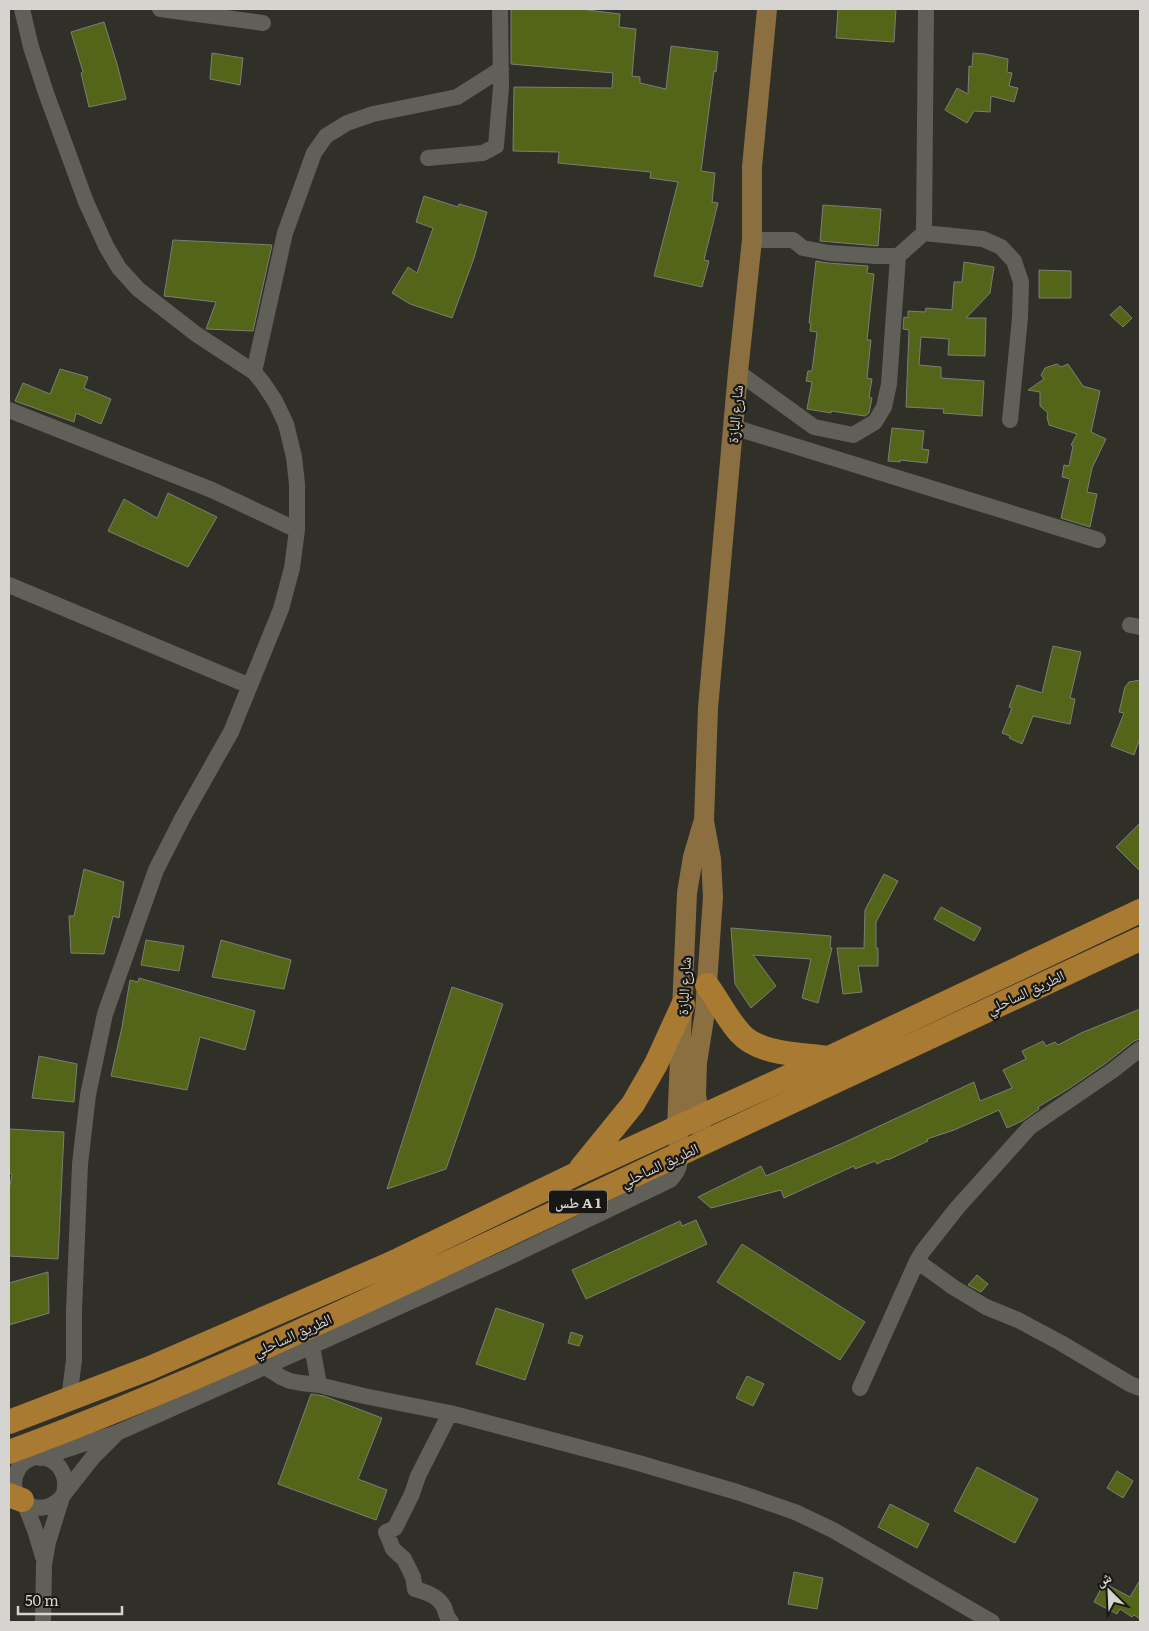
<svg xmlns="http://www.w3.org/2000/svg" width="1149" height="1631" viewBox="0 0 1149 1631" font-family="Literata,'Noto Naskh Arabic',serif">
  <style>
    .building { fill: #546519; stroke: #7b7e76 }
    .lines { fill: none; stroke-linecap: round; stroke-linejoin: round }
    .minor { stroke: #605f58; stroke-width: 16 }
    .major { stroke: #8c6f41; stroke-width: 20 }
    .highway { stroke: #a97a32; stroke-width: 24 }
    .labels { text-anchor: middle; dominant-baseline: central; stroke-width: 4.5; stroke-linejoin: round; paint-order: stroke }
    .shield { fill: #181714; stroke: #9c9b98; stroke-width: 1 }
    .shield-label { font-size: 14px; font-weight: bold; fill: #d5d4d0 }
    .street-label { font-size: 15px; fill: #d5d4d0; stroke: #181714 }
  </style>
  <rect width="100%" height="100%" fill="#302f28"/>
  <path class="building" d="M 511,9 L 587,9 L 587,10 L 620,14 L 619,27 L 636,29 L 632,76 L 640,77 L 640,83 L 666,89 L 671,46 L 718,52 L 716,72 L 714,71 L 701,171 L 715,173 L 712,202 L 718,203 L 704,260 L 709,261 L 702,287 L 654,276 L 678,182 L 650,178 L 651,172 L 558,163 L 559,152 L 513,151 L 514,87 L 612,88 L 613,73 L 511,64 Z
    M 838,9 L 896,9 L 894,42 L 836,38 Z
    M 104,22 L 117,64 L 126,99 L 89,107 L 81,73 L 83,72 L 71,32 Z
    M 212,53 L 243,58 L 240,85 L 210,79 Z
    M 973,53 L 985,54 L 1008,59 L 1007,72 L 1012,73 L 1009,86 L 1018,88 L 1014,102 L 991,96 L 990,112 L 974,111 L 967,123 L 945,110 L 957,88 L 968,94 L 969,66 L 972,67 Z
    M 424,196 L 458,207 L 459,204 L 487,212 L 474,258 L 452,318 L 410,304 L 392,293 L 408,267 L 417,273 L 433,228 L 416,222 Z
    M 823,205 L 881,209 L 878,246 L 820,241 Z
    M 173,240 L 272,245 L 253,331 L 206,329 L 216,302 L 164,296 Z
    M 816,261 L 828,263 L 868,266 L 867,273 L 874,274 L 867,340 L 871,340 L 867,378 L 872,379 L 869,397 L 872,398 L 869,413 L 865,416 L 831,411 L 831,413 L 807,409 L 812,382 L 806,381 L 808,371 L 812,371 L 817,332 L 810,331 L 811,323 L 809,323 Z
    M 964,262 L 994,267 L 990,293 L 966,318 L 986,318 L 985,356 L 948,355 L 949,339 L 921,337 L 919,365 L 941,367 L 941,378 L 984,381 L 982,416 L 943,413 L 944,409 L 906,407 L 909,330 L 903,329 L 904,317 L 908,318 L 908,311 L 925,312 L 926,308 L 952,310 L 954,282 L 962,282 Z
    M 1039,270 L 1071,271 L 1071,298 L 1039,298 Z
    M 1120,306 L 1132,318 L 1123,327 L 1110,315 Z
    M 1057,364 L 1061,367 L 1068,364 L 1083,386 L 1100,391 L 1091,432 L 1106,439 L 1092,468 L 1087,492 L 1097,494 L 1090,527 L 1061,518 L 1070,479 L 1062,477 L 1064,465 L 1069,466 L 1073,446 L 1071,445 L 1077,434 L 1049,425 L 1047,417 L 1048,413 L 1040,406 L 1040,392 L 1028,390 L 1044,379 L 1041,375 L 1045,368 Z
    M 60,369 L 88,377 L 84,388 L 111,399 L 101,424 L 76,413 L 74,422 L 15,401 L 23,383 L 50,394 Z
    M 892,428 L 924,431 L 922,449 L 929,450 L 927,463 L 900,460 L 900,462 L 888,461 Z
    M 168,493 L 217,517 L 188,567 L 108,531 L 124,499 L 157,518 Z
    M 1053,646 L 1081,652 L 1070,698 L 1075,699 L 1070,724 L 1033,716 L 1022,744 L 1009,738 L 1010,736 L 1002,733 L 1012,708 L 1009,707 L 1017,685 L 1042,693 Z
    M 1140,680 L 1140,738 L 1134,755 L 1111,746 L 1124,713 L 1119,712 L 1125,687 L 1129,682 Z
    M 1140,823 L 1140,871 L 1116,847 Z
    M 84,869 L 124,882 L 119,918 L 113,916 L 104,954 L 71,953 L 69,916 L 74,916 Z
    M 884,874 L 898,881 L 876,922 L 876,948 L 878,948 L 878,966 L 858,966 L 862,992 L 843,994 L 837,948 L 864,948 L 865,910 Z
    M 941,907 L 981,928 L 974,941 L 934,919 Z
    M 731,928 L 831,936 L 830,948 L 832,948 L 818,1003 L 802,998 L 811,959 L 753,955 L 776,986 L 751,1008 L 735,984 Z
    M 146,940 L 184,946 L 179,971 L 141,965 Z
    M 221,940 L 291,960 L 284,989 L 212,977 Z
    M 139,978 L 255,1011 L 245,1050 L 200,1037 L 187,1090 L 111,1076 L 122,1027 L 130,980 L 138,982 Z
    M 452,987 L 503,1004 L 446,1169 L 387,1189 Z
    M 1140,1009 L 1140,1039 L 1134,1041 L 1106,1063 L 1068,1089 L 1038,1107 L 1039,1109 L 1022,1121 L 1007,1128 L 999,1110 L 954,1130 L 927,1139 L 928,1141 L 888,1160 L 887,1159 L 877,1164 L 875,1161 L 855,1169 L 854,1166 L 784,1198 L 781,1190 L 711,1208 L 698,1197 L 761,1166 L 766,1176 L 843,1143 L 974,1082 L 980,1101 L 1012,1088 L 1003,1070 L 1026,1059 L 1022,1051 L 1043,1041 L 1046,1046 L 1055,1042 L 1058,1045 L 1081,1033 Z
    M 39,1056 L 77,1064 L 74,1102 L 32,1098 Z
    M 9,1129 L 64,1132 L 58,1259 L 9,1256 L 9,1190 L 12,1174 L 9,1173 Z
    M 696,1220 L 707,1244 L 586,1299 L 572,1270 L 680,1221 L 682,1226 Z
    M 742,1244 L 865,1322 L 840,1360 L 717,1282 Z
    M 48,1272 L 49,1313 L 9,1325 L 9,1283 Z
    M 977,1275 L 988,1284 L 981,1292 L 968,1285 Z
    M 496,1308 L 544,1324 L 525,1380 L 476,1364 Z
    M 571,1332 L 583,1336 L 579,1346 L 568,1343 Z
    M 747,1376 L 764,1384 L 753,1406 L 736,1398 Z
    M 311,1394 L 324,1396 L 382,1418 L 358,1479 L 387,1490 L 376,1520 L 278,1484 Z
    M 977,1467 L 1038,1499 L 1015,1543 L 954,1511 Z
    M 1117,1471 L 1133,1481 L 1123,1498 L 1107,1488 Z
    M 890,1504 L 929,1524 L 917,1548 L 878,1527 Z
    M 794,1572 L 823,1578 L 817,1609 L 788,1604 Z
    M 1140,1580 L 1140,1619 L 1134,1615 L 1132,1617 L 1120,1609 L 1117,1614 L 1094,1602 L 1104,1583 L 1130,1597 Z"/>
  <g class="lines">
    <path class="minor" d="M 22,9 L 31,47 L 46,93 L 86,202 L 106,246 L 119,268 L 138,289 L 196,334 L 254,372 L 263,383 L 275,401 L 286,424 L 294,457 L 297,484 L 297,530 L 292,568 L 281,609 L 231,732 L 183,817 L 156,870 L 105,1014 L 88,1095 L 80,1164 L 74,1311 L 74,1360 L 69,1399
      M 160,9 L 263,23
      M 428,158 L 483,153 L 496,146 L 501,87 L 500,9
      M 924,233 L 926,9
      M 752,240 L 793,240 L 803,248 L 829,253 L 876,256 L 898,256 L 924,233 L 983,239 L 1001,247 L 1014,261 L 1021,282 L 1020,318 L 1010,420
      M 254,372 L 285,233 L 314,153 L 326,136 L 347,123 L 373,114 L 457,97 L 501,69
      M 738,372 L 814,427 L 853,435 L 875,422 L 884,407 L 889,384 L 898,256
      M 9,410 L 212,490 L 297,530
      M 733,427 L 1098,540
      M 9,585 L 250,686
      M 1130,625 L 1140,627
      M 917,1261 L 953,1287 L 986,1307 L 1018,1320 L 1061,1343 L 1130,1384 L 1140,1388
      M 312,1346 L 319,1385
      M 265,1367 L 281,1377 L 290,1381 L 301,1383 L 319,1385 L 364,1396 L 450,1413 L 635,1462 L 737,1492 L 795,1512 L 833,1530 L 992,1622
      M 860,1388 L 917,1261 L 923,1251 L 957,1208 L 1030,1127 L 1112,1071 L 1140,1049
      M 450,1413 L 418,1476 L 412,1494 L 395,1528 L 386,1532 L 393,1549 L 404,1559 L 413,1577 L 415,1589 C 426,1592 438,1596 444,1607 C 446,1613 446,1617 451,1622
      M 41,1458 L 119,1432 L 312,1346 L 507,1258 L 670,1180 C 679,1171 680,1165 680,1154
      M 64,1493 C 72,1462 36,1444 19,1468 C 1,1495 36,1522 60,1499 L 93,1457 L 115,1435
      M 24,1502 L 35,1530 L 43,1557
      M 43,1622 L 44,1565 L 48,1542 L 62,1497"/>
    <path class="major" d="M 702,1132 L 696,1095 L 697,1063 L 705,1012 L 713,897 L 711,859 L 704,821 L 708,708 L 738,372 L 752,240 L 752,167 L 767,9
      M 680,1154 L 677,1128 L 687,893 L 693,857 L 703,823"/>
    <path class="highway" d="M 707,985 C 718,1000 728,1020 740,1033 C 759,1055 802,1054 829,1058
      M 581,1168 L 633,1104 L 656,1064 L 683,1005
      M 9,1422 L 150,1368 L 392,1263 L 576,1174 L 829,1058 L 1140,911
      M 9,1452 C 194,1384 373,1298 552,1214 C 748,1122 944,1029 1140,939
      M 9,1495 L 22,1500"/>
  </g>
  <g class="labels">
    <rect class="shield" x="549" y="1190.5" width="58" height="23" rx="4"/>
    <g class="shield-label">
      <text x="578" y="1202">طس A 1</text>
    </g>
    <g class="street-label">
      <text transform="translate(734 414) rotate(-85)">شارع البازة</text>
      <text transform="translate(683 986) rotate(-87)">شارع البازة</text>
      <text transform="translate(1025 991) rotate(-25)">الطريق الساحلي</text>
      <text transform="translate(659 1164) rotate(-25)">الطريق الساحلي</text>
      <text transform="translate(292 1334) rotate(-24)">الطريق الساحلي</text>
    </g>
  </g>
  <rect width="1149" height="1631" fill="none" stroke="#d5d4d0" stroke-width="20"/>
  <g transform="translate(1109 1591) rotate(336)" stroke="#181714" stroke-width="4" paint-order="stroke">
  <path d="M0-4L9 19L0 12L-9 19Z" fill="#d5d4d0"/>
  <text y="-8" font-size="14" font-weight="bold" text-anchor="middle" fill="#d5d4d0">ش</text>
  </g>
  <path d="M18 1606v8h104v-8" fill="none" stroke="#d5d4d0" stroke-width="2.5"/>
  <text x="25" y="1606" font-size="15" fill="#d5d4d0" stroke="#181714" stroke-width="4" paint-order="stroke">50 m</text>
</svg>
